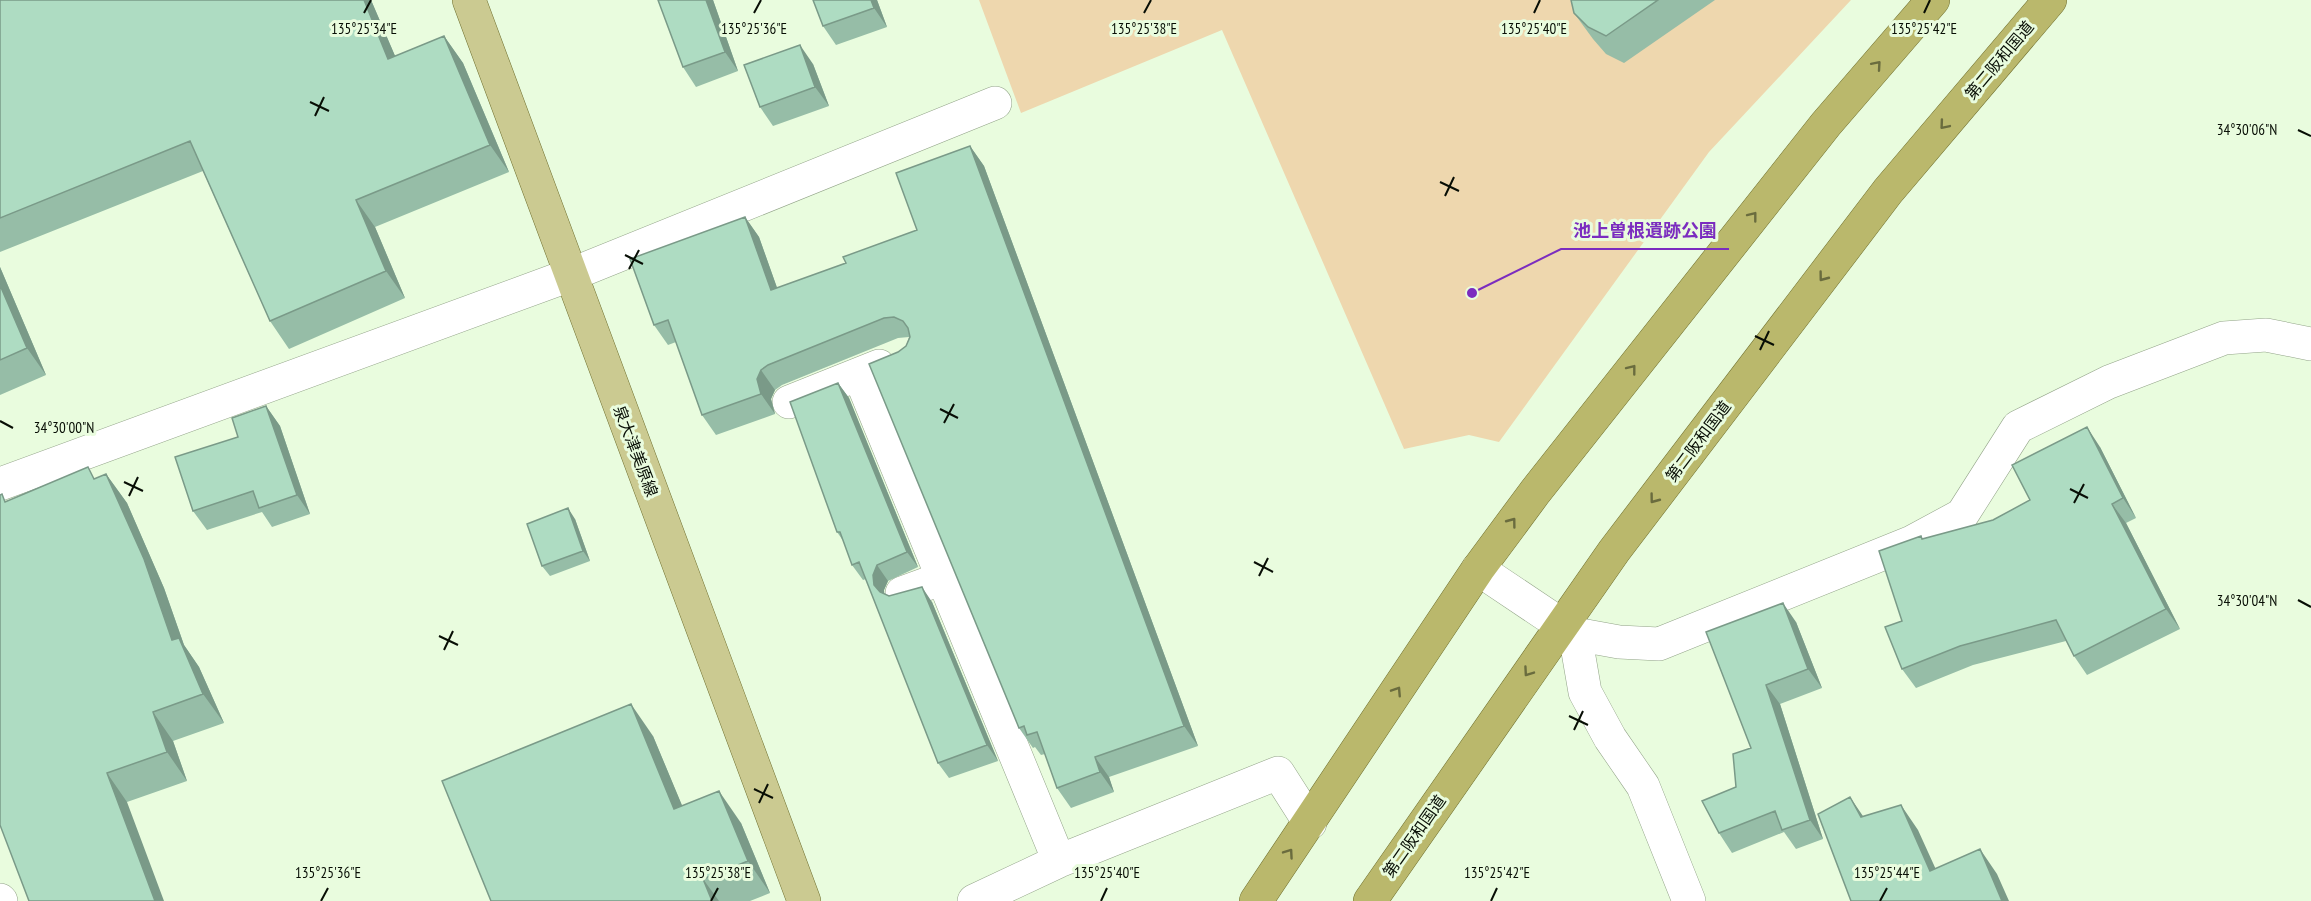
<svg xmlns="http://www.w3.org/2000/svg" width="2311" height="901" viewBox="0 0 2311 901" font-family="'PT Sans Narrow','Noto Sans JP',sans-serif">
  <style>
    .green { fill: #eed7ae }
    .lines { fill: none; stroke-linecap: round; stroke-linejoin: round }
    .minor-casing { stroke: #93a489; stroke-width: 34 }
    .primary-casing { stroke: #717131; stroke-width: 34 }
    .trunk-casing { stroke: #717131; stroke-width: 34 }
    .minor { stroke: #fff; stroke-width: 33 }
    .primary { stroke: #cbca91; stroke-width: 33 }
    .trunk { stroke: #bab86c; stroke-width: 33 }
    .wall { fill: #96bda7 }
    .shaded-wall { fill: #7a9a88 }
    .building { fill: #aedcc2; stroke: #7a9a88; stroke-width: 1.5 }
    .oneway { stroke: #6a6c3e }
    .ticks { fill: none; stroke: #080e05; stroke-width: 2 }
    .labels { text-anchor: middle; dominant-baseline: central; stroke-width: 6; stroke-linejoin: round; paint-order: stroke }
    .street-label { font-size: 16px; fill: #080e05; stroke: #e9fcde }
    .ticks-label { font-size: 15px; text-anchor: middle; fill: #080e05; stroke: #e9fcde; stroke-width: 6; stroke-linejoin: round; paint-order: stroke }
    .leader { fill: none; stroke: #7b2cbf; stroke-width: 2 }
    .callout-dot { fill: #7b2cbf; stroke: #e9fcde; stroke-width: 2 }
    .callout-label { font-size: 18px; text-anchor: middle; font-weight: bold; fill: #7b2cbf; stroke: #e9fcde; stroke-width: 6; stroke-linejoin: round; paint-order: stroke }
  </style>
  <rect width="100%" height="100%" fill="#e9fcde"/>
  <path class="green" d="M 979,0 L 1851,0 L 1709,152 L 1499,442 L 1469,435 L 1404,449 L 1222,30 L 1021,113 Z"/>
  <g class="lines">
    <defs>
      <path id="minor" d="M 859,374 L 1059,861
        M 789,402 L 879,366
        M 0,484 L 570,275 L 995,103
        M 1478,569 L 1575,634 L 1619,642 L 1659,644 L 1912,542 L 1962,515 L 2018,427 L 2109,382 L 2224,338 L 2266,335 L 2311,344
        M 902,593 L 943,578
        M 1575,634 L 1585,692 L 1610,738 L 1643,786 L 1689,901
        M 0,900 L 1,901
        M 974,901 L 1059,861 L 1278,773 L 1310,823"/>
      <path id="primary" d="M 469,0 L 804,901"/>
      <path id="trunk" d="M 1256,901 L 1478,569 L 1535,492 L 1826,124 L 1933,0
        M 1370,901 L 1614,551 L 1888,191 L 2050,0"/>
    </defs>
    <use href="#minor" class="minor-casing"/>
    <use href="#primary" class="primary-casing"/>
    <use href="#trunk" class="trunk-casing"/>
    <use href="#minor" class="minor"/>
    <use href="#primary" class="primary"/>
    <use href="#trunk" class="trunk"/>
  </g>
  <path class="wall" d="M 0,0 L 371,0 L 395,56 L 444,36 L 463,63 L 509,172 L 375,227 L 405,298 L 289,349 L 270,321 L 203,171 L 0,252 Z
    M 713,0 L 738,71 L 696,87 L 683,67 Z
    M 813,0 L 877,0 L 887,27 L 836,45 L 823,26 Z
    M 1571,0 L 1715,0 L 1624,63 L 1606,54 L 1593,39 L 1574,13 Z
    M 813,64 L 829,106 L 773,126 L 760,107 Z
    M 970,146 L 984,166 L 1198,746 L 1109,777 L 1114,792 L 1071,808 L 1057,788 L 1045,754 L 1041,755 L 1035,747 L 1033,748 L 1019,728 L 898,352 L 906,346 L 909,337 L 898,338 L 782,385 L 775,390 L 771,399 L 775,414 L 716,435 L 702,415 L 676,342 L 668,345 L 654,325 L 745,217 L 759,237 L 777,288 L 846,263 L 917,230 Z
    M 0,267 L 46,375 L 0,395 Z
    M 838,383 L 849,398 L 918,567 L 888,581 L 884,590 L 884,594 L 889,596 L 932,602 L 998,761 L 949,778 L 938,763 L 866,579 L 863,580 L 852,565 L 844,542 L 837,532 Z
    M 266,406 L 280,426 L 310,514 L 272,527 L 262,512 L 207,530 L 193,511 L 238,437 Z
    M 2100,447 L 2136,518 L 2126,523 L 2180,629 L 2087,675 L 2074,656 L 2066,641 L 1973,665 L 1916,688 L 1902,669 L 1902,621 L 1923,539 L 1993,520 L 2030,500 Z
    M 106,474 L 127,503 L 164,588 L 184,645 L 199,667 L 224,723 L 173,741 L 187,781 L 127,802 L 29,901 L 7,501 L 96,478 Z
    M 575,519 L 590,561 L 550,576 L 542,566 Z
    M 1796,622 L 1822,688 L 1780,704 L 1823,839 L 1796,849 L 1784,832 L 1732,853 L 1719,833 L 1751,748 L 1706,632 Z
    M 653,736 L 682,806 L 741,823 L 770,893 L 750,901 L 491,901 Z"/>
  <path class="shaded-wall" d="M 364,0 L 371,0 L 408,86 L 388,59 Z
    M 706,0 L 713,0 L 738,71 L 725,52 Z
    M 871,0 L 877,0 L 887,27 L 874,8 Z
    M 444,36 L 463,63 L 509,172 L 490,145 Z
    M 800,45 L 813,64 L 829,106 L 815,87 Z
    M 970,146 L 984,166 L 1198,746 L 1184,726 Z
    M 356,200 L 375,227 L 405,298 L 386,271 Z
    M 745,217 L 759,237 L 785,310 L 771,290 Z
    M 0,267 L 46,375 L 27,348 L 0,285 Z
    M 761,370 L 775,390 L 771,399 L 775,414 L 761,394 L 757,379 Z
    M 838,383 L 849,398 L 918,567 L 907,552 Z
    M 266,406 L 280,426 L 310,514 L 297,495 Z
    M 2087,427 L 2100,447 L 2136,518 L 2123,498 Z
    M 106,474 L 127,503 L 164,588 L 184,645 L 199,667 L 224,723 L 203,694 L 172,640 Z
    M 2112,504 L 2126,523 L 2180,629 L 2166,609 Z
    M 568,508 L 575,519 L 590,561 L 583,551 Z
    M 877,565 L 888,581 L 884,590 L 885,600 L 874,585 L 873,575 Z
    M 922,587 L 932,602 L 998,761 L 987,745 Z
    M 1783,603 L 1796,622 L 1822,688 L 1808,669 Z
    M 1766,685 L 1780,704 L 1823,839 L 1810,820 Z
    M 631,704 L 653,736 L 697,841 L 674,809 Z
    M 153,712 L 173,741 L 187,781 L 167,752 Z
    M 1095,757 L 1109,777 L 1114,792 L 1100,772 Z
    M 107,773 L 127,802 L 164,901 L 155,901 Z
    M 719,791 L 741,823 L 770,893 L 748,861 Z
    M 1850,797 L 1867,822 L 1861,817 Z
    M 1901,805 L 1918,830 L 1948,896 L 1930,871 Z
    M 1980,849 L 1997,874 L 2009,901 L 2002,901 Z
    M 703,879 L 719,901 L 712,901 Z"/>
  <path class="building" d="M 0,0 L 364,0 L 388,59 L 444,36 L 490,145 L 356,200 L 386,271 L 270,321 L 190,141 L 0,218 Z
    M 658,0 L 706,0 L 725,52 L 683,67 Z
    M 813,0 L 871,0 L 874,8 L 823,26 Z
    M 1571,0 L 1658,0 L 1606,36 L 1588,27 L 1574,13 Z
    M 800,45 L 815,87 L 760,107 L 744,65 Z
    M 970,146 L 1184,726 L 1095,757 L 1100,772 L 1057,788 L 1037,732 L 1027,735 L 1024,726 L 1019,728 L 869,364 L 898,352 L 906,346 L 910,337 L 908,328 L 903,321 L 894,317 L 884,318 L 768,365 L 761,370 L 757,379 L 761,394 L 702,415 L 668,320 L 654,325 L 630,259 L 745,217 L 771,290 L 846,263 L 843,257 L 917,230 L 896,173 Z
    M 0,285 L 27,348 L 0,360 Z
    M 838,383 L 907,552 L 877,565 L 873,575 L 874,585 L 880,592 L 889,596 L 922,587 L 987,745 L 938,763 L 859,562 L 852,565 L 840,532 L 837,532 L 790,402 Z
    M 266,406 L 297,495 L 259,508 L 253,491 L 193,511 L 175,457 L 238,437 L 232,418 Z
    M 2087,427 L 2123,498 L 2112,504 L 2166,609 L 2074,656 L 2056,620 L 1960,646 L 1902,669 L 1885,627 L 1902,621 L 1879,551 L 1921,536 L 1922,539 L 1993,520 L 2030,500 L 2012,465 Z
    M 88,467 L 94,479 L 106,474 L 144,559 L 172,640 L 179,638 L 203,694 L 153,712 L 167,752 L 107,773 L 155,901 L 29,901 L 0,825 L 0,495 L 2,494 L 5,502 Z
    M 568,508 L 583,551 L 542,566 L 527,524 Z
    M 1783,603 L 1808,669 L 1766,685 L 1810,820 L 1782,830 L 1775,811 L 1719,833 L 1702,801 L 1736,787 L 1733,754 L 1751,748 L 1706,632 Z
    M 631,704 L 674,809 L 719,791 L 748,861 L 703,879 L 712,901 L 491,901 L 442,781 Z
    M 1850,797 L 1861,817 L 1901,805 L 1930,871 L 1980,849 L 2002,901 L 1851,901 L 1818,814 Z"/>
  <defs><path id="oneway-chevron" d="M-2-3.5L2.5 0L-2 3.5" fill="none" stroke-width="1.6" stroke-linecap="round" stroke-linejoin="round" transform="scale(1.5)"/></defs>
  <g class="oneway">
    <use href="#oneway-chevron" transform="translate(1877 65) rotate(-49)"/>
    <use href="#oneway-chevron" transform="translate(1944 125) rotate(130)"/>
    <use href="#oneway-chevron" transform="translate(1753 216) rotate(-52)"/>
    <use href="#oneway-chevron" transform="translate(1823 277) rotate(127)"/>
    <use href="#oneway-chevron" transform="translate(1632 369) rotate(-52)"/>
    <use href="#oneway-chevron" transform="translate(1654 499) rotate(127)"/>
    <use href="#oneway-chevron" transform="translate(1512 522) rotate(-53)"/>
    <use href="#oneway-chevron" transform="translate(1528 672) rotate(125)"/>
    <use href="#oneway-chevron" transform="translate(1397 691) rotate(-57)"/>
    <use href="#oneway-chevron" transform="translate(1289 853) rotate(-55)"/>
  </g>
  <path class="ticks" d="M 364,13 L 371,0M 754,13 L 761,0M 1144,13 L 1151,0M 1534,13 L 1540,0M 1924,13 L 1930,0M 310,102 L 329,111M 315,116 L 324,97M 2298,130 L 2311,136M 1440,182 L 1459,191M 1445,196 L 1454,177M 625,255 L 643,264M 629,269 L 639,250M 1755,336 L 1774,345M 1760,350 L 1769,331M 940,409 L 958,418M 0,421 L 13,428M 944,423 L 954,404M 124,482 L 143,491M 2070,489 L 2088,498M 129,496 L 138,477M 2074,503 L 2084,484M 1254,562 L 1273,572M 1259,576 L 1268,558M 2298,600 L 2311,607M 439,636 L 458,645M 444,650 L 453,631M 1569,716 L 1588,725M 1574,730 L 1583,711M 754,789 L 773,798M 759,803 L 768,784M 321,901 L 328,888M 711,901 L 718,888M 1101,901 L 1107,888M 1491,901 L 1497,888M 1880,901 L 1887,888"/>
  <g class="labels">
    <g class="street-label">
      <text transform="translate(1999 60) rotate(-50)">第二阪和国道</text>
      <text transform="translate(1698 441) rotate(-53)">第二阪和国道</text>
      <text transform="translate(636 451) rotate(69)">泉大津美原線</text>
      <text transform="translate(1414 836) rotate(-55)">第二阪和国道</text>
    </g>
  </g>
  <g class="ticks-label">
    <text x="364" y="34">135°25'34"E</text>
    <text x="754" y="34">135°25'36"E</text>
    <text x="1534" y="34">135°25'40"E</text>
    <text x="1924" y="34">135°25'42"E</text>
    <text x="1144" y="34">135°25'38"E</text>
    <text x="2247" y="135">34°30'06"N</text>
    <text x="64" y="433">34°30'00"N</text>
    <text x="2247" y="606">34°30'04"N</text>
    <text x="328" y="878">135°25'36"E</text>
    <text x="718" y="878">135°25'38"E</text>
    <text x="1107" y="878">135°25'40"E</text>
    <text x="1497" y="878">135°25'42"E</text>
    <text x="1887" y="878">135°25'44"E</text>
  </g>
  <path class="leader" d="M1472 293L1561 249H1729"/>
  <circle class="callout-dot" cx="1472" cy="293" r="6"/>
  <g class="callout-label">
    <text x="1645" y="237">池上曽根遺跡公園</text>
  </g>
</svg>
